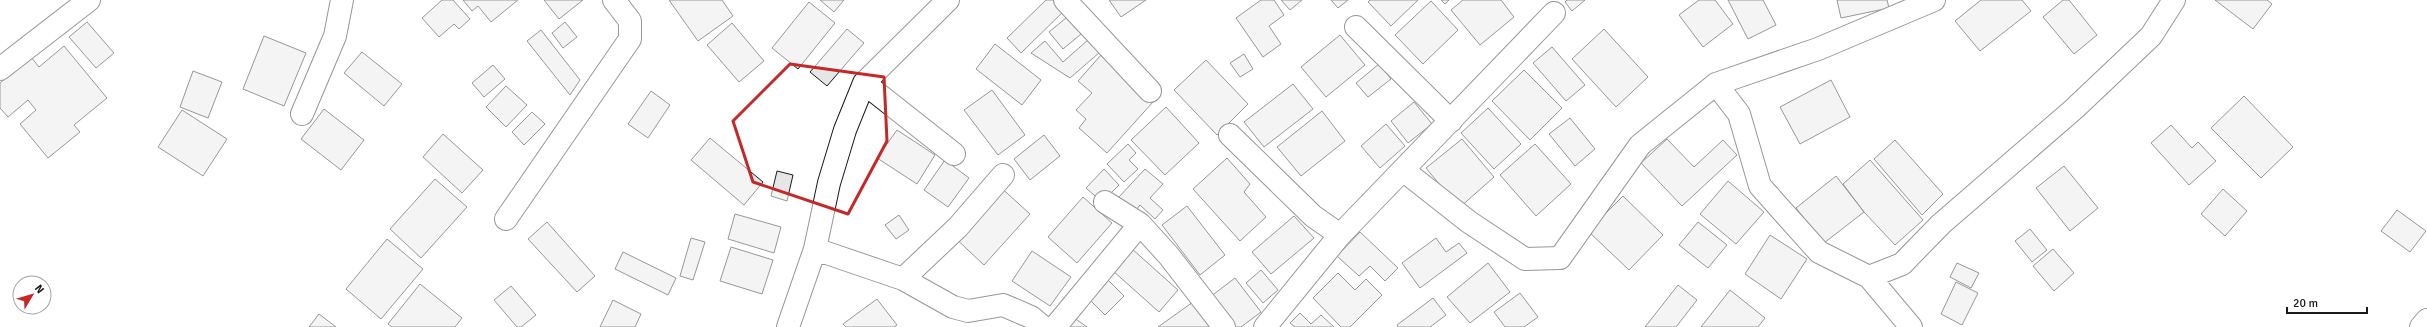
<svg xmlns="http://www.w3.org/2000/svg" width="2427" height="327" viewBox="0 0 2427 327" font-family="Signika,sans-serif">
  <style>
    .building { fill: #e6e6e6; stroke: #1a1a1a }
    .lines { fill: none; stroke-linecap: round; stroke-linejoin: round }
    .minor-casing { stroke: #1a1a1a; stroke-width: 24 }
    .minor { stroke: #fff; stroke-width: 22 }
    .marked { fill: none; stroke: #c62828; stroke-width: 3; stroke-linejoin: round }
  </style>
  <rect width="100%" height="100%" fill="#fff"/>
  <path class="building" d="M 442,0 L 453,0 L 470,19 L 459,29 L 454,24 L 439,37 L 422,18 Z
    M 463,0 L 518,0 L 491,22 L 478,6 L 472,11 Z
    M 544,0 L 583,0 L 559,19 Z
    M 669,0 L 722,0 L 733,16 L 698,41 Z
    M 820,0 L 844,0 L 834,12 Z
    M 1046,0 L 1063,0 L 1069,6 L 1021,53 L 1007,38 Z
    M 1109,0 L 1146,0 L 1121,17 Z
    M 1261,0 L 1274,0 L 1284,15 L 1269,26 L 1281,44 L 1263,57 L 1236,18 Z
    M 1281,0 L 1302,0 L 1290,10 Z
    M 1331,0 L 1348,0 L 1338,8 Z
    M 1370,0 L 1418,0 L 1391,26 L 1368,2 Z
    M 1441,0 L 1449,0 L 1445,4 Z
    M 1463,0 L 1501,0 L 1514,17 L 1480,45 L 1451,10 Z
    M 1567,0 L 1585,0 L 1572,11 L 1565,2 Z
    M 1699,0 L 1715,0 L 1733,24 L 1703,47 L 1679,15 Z
    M 1728,0 L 1763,0 L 1776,25 L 1748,39 Z
    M 1837,0 L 1887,0 L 1889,8 L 1841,18 Z
    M 1981,0 L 2022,0 L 2031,11 L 1980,51 L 1955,21 Z
    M 2063,0 L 2069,0 L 2097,35 L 2074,54 L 2043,17 Z
    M 2215,0 L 2267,0 L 2272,4 L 2253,29 Z
    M 1431,1 L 1458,30 L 1423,64 L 1395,35 Z
    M 809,2 L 835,23 L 798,69 L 772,48 Z
    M 1072,13 L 1086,30 L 1063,49 L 1049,32 Z
    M 87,22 L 114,53 L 96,68 L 69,37 Z
    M 565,22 L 577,37 L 563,48 L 552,33 Z
    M 732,23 L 764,61 L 739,82 L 707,45 Z
    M 847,29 L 864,43 L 827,86 L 810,72 Z
    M 1604,29 L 1648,77 L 1616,107 L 1572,59 Z
    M 541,30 L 580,80 L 570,95 L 527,41 Z
    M 1340,35 L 1365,65 L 1326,97 L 1301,67 Z
    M 264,36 L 306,53 L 284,106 L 243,89 Z
    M 1089,39 L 1100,52 L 1070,78 L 1031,53 L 1045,41 L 1063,62 Z
    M 995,44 L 1041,80 L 1022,105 L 976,69 Z
    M 64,46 L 107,98 L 74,125 L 80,132 L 48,158 L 20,124 L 36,110 L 28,100 L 8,117 L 0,108 L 0,83 L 31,57 L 39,67 Z
    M 1552,47 L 1585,85 L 1566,101 L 1533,63 Z
    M 362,52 L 402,84 L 384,106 L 344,73 Z
    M 1244,54 L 1253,69 L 1240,77 L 1230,63 Z
    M 1101,55 L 1153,102 L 1107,153 L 1079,128 L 1086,119 L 1076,110 L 1092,93 L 1078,81 Z
    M 1206,60 L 1248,104 L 1217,135 L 1174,90 Z
    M 1379,64 L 1391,79 L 1368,97 L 1356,83 Z
    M 493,65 L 505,79 L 484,97 L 472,83 Z
    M 1524,70 L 1562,108 L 1530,140 L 1492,101 Z
    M 193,71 L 222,82 L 208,118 L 180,107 Z
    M 1831,80 L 1850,117 L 1800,144 L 1780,107 Z
    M 1293,84 L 1313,109 L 1264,147 L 1244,122 Z
    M 506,86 L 527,105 L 506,127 L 486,107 Z
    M 992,90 L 1025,135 L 998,155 L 964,110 Z
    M 651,91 L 670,105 L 648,138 L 628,124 Z
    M 2244,96 L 2293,147 L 2261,178 L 2211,128 Z
    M 1414,102 L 1432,124 L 1408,143 L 1391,121 Z
    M 1166,107 L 1199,143 L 1165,175 L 1131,140 Z
    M 1488,108 L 1521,144 L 1494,169 L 1461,133 Z
    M 324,109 L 364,140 L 341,170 L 301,139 Z
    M 182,110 L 227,139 L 203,176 L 158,147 Z
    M 1322,111 L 1345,141 L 1301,176 L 1277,147 Z
    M 532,112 L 545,124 L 524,145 L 512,132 Z
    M 1570,118 L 1595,149 L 1575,166 L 1549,134 Z
    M 1386,124 L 1405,146 L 1380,168 L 1361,146 Z
    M 2171,125 L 2192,148 L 2198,142 L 2216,161 L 2189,185 L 2151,143 Z
    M 897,130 L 935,155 L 917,184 L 877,158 Z
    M 443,134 L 483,170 L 462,193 L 423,157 Z
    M 1044,135 L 1060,156 L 1030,180 L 1014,159 Z
    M 710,138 L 763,182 L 744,205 L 691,160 Z
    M 1462,139 L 1494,177 L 1459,208 L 1426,168 Z
    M 1667,139 L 1694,167 L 1723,140 L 1737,155 L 1682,206 L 1641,163 Z
    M 1895,140 L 1943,194 L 1922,215 L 1874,159 Z
    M 1128,144 L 1136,153 L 1129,160 L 1138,169 L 1124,182 L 1107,164 Z
    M 1535,144 L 1571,184 L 1536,216 L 1500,175 Z
    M 1227,158 L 1250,184 L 1244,192 L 1266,217 L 1240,241 L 1193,189 Z
    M 945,160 L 969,178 L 948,207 L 924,190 Z
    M 1870,160 L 1923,220 L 1895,245 L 1864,212 L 1843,184 Z
    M 2064,166 L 2098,208 L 2070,231 L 2036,188 Z
    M 1104,169 L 1119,185 L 1102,202 L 1086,188 Z
    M 1145,169 L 1163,184 L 1150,198 L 1163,210 L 1155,219 L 1140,205 L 1134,213 L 1118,198 Z
    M 777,171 L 793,175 L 787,201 L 771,196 Z
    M 1836,176 L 1864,212 L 1824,243 L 1796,208 Z
    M 435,179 L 467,207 L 421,258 L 390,229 Z
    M 1728,181 L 1764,212 L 1736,244 L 1700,214 Z
    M 997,184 L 1030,214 L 984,265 L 952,235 Z
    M 2223,189 L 2247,211 L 2225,236 L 2201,214 Z
    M 1623,196 L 1663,235 L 1629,270 L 1588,231 Z
    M 1083,197 L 1112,223 L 1077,263 L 1048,237 Z
    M 1187,206 L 1225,255 L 1200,275 L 1162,225 Z
    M 2397,210 L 2426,231 L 2410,252 L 2381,231 Z
    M 735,214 L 781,227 L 774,253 L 728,239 Z
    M 899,215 L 909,230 L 896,239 L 885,225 Z
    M 1294,216 L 1314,238 L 1271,274 L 1252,252 Z
    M 547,222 L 595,276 L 577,292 L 528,239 Z
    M 1698,222 L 1727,245 L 1708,268 L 1679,245 Z
    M 2030,229 L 2047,250 L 2032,262 L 2015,241 Z
    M 1360,232 L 1398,268 L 1385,281 L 1370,266 L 1359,276 L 1337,256 Z
    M 1770,235 L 1807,259 L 1781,299 L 1745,274 Z
    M 691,238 L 705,242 L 693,280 L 680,276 Z
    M 1436,238 L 1446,252 L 1459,243 L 1467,253 L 1420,288 L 1402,263 Z
    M 387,239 L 423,269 L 381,319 L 346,289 Z
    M 731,247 L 773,260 L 762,294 L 720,281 Z
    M 1131,248 L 1178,290 L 1159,312 L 1112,270 Z
    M 2053,249 L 2074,273 L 2054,291 L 2033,266 Z
    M 1032,251 L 1071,277 L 1050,306 L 1012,281 Z
    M 623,252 L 676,278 L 668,295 L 615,269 Z
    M 1488,263 L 1510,292 L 1470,323 L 1447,297 Z
    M 1957,263 L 1979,273 L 1971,288 L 1950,277 Z
    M 1261,270 L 1278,290 L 1263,303 L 1246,283 Z
    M 1338,273 L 1355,290 L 1366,279 L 1382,295 L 1350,327 L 1341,327 L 1313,298 Z
    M 1235,278 L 1261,312 L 1241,327 L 1233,327 L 1210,297 Z
    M 1107,279 L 1124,296 L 1105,315 L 1088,298 Z
    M 1956,282 L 1978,293 L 1962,325 L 1941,314 Z
    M 420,284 L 462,318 L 455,327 L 392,327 L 388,324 Z
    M 1678,285 L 1697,300 L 1676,327 L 1645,327 Z
    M 511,286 L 536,315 L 521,327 L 517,327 L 494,300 Z
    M 1730,290 L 1765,318 L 1758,327 L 1701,327 Z
    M 1520,293 L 1538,317 L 1524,327 L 1505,327 L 1494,312 Z
    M 1433,298 L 1446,315 L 1430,327 L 1398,327 L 1397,325 Z
    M 877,299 L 897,325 L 894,327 L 846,327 L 843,324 Z
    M 613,300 L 641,314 L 635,327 L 600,327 Z
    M 1193,302 L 1211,327 L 1158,327 Z
    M 1300,313 L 1311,324 L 1321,315 L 1334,327 L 1295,327 L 1290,323 Z
    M 319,314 L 336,327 L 309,327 Z
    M 1073,317 L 1087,327 L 1066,327 Z"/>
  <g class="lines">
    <defs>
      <path id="minor" d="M 1065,0 L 1150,91
        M 1356,27 L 1451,121
        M 0,69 L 89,0
        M 864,83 L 954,154
        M 1716,84 L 1739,114 L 1760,186 L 1819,252 L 1869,277 L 1902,264 L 1941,224 L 2074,109 L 2151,36 L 2174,0
        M 302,114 L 335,36 L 342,0
        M 1230,135 L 1313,216 L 1340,235
        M 1403,170 L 1469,222 L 1525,259 L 1560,258 L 1640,145 L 1716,84 L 1818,49 L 1934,0
        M 1105,202 L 1140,224 L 1169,256 L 1224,327
        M 506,219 L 630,39 L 630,21 L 614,0
        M 815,249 L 903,279 L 953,307 L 968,311 L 1003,305 L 1031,317 L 1043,327
        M 1869,277 L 1911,327
        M 903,279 L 958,227 L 1003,175
        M 788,327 L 815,249 L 829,183 L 845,130 L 864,83 L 948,0
        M 1055,327 L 1140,224
        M 1265,327 L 1340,235 L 1554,13
        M 2421,327 L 2427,320"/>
    </defs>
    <use href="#minor" class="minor-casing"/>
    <use href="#minor" class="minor"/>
  </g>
  <path d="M0 0H2427V327H0ZM 790,64 L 884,77 L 887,141 L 848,214 L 753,182 L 733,121 Z" fill="#fff" fill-opacity=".55" fill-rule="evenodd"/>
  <path class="marked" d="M 790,64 L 884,77 L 887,141 L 848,214 L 753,182 L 733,121 Z"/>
  <g transform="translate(32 295) rotate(52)"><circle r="19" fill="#ffffff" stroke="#a3a3a3"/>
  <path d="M0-3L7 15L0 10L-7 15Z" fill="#c62828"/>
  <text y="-6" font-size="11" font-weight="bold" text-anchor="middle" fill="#1a1a1a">N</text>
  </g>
  <path d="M2287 307v6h80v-6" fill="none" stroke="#1a1a1a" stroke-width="2"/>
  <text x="2293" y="307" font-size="12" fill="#1a1a1a" stroke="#ffffff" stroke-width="3" paint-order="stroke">20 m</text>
</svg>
